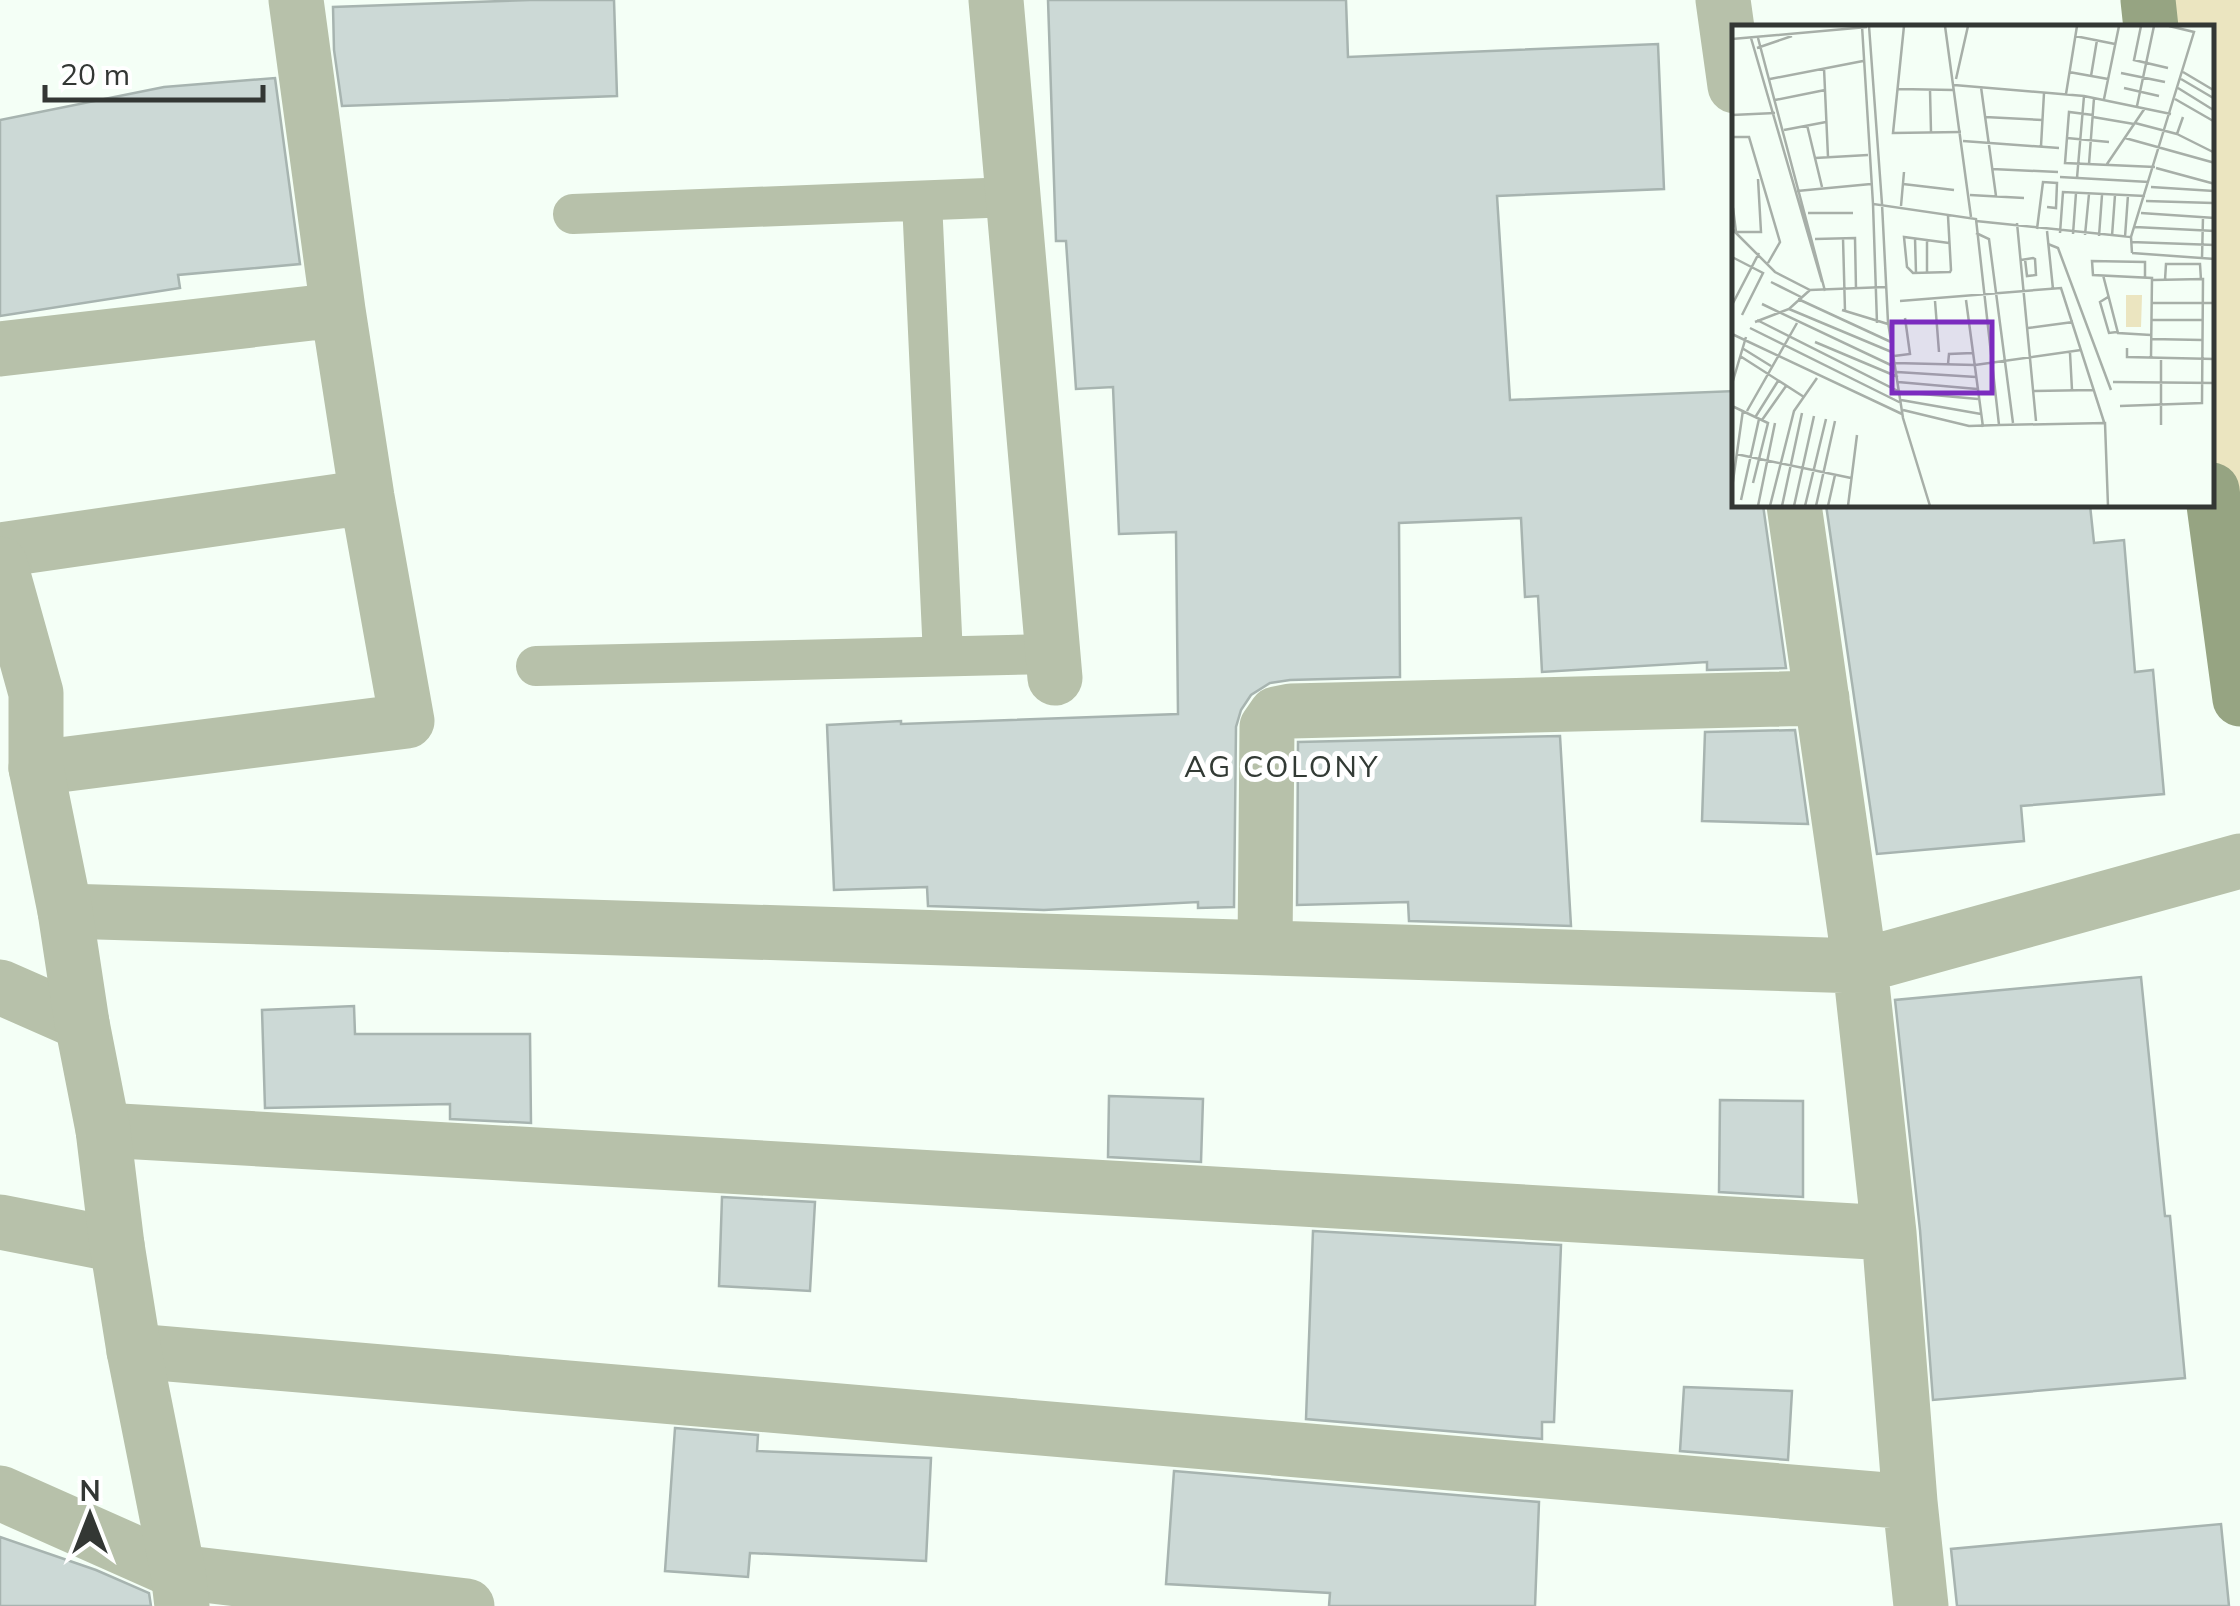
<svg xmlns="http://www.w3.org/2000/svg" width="2240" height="1606" viewBox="0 0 2240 1606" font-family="Mulish,sans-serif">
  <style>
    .green { fill: #ebe5c0 }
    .building { fill: #ccd9d6; stroke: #a7b4b0; stroke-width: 2.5 }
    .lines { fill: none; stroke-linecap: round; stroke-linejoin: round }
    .service { stroke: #b7c1aa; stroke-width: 40 }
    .minor { stroke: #b7c1aa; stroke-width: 55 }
    .tertiary { stroke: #b7c1aa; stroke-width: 55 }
    .secondary { stroke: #96a482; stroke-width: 55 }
    .labels { text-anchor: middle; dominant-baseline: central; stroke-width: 10; stroke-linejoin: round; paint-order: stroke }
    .neighbourhood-label { font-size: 30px; letter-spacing: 2.5px; fill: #323a34; stroke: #fff }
    .inset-road { fill: none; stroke: #a7afa8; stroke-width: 2.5 }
    .view { fill: #7b2cbf; fill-opacity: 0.15; stroke: #7b2cbf; stroke-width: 5 }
    .inset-edge { fill: none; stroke: #333734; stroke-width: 5 }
  </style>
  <rect width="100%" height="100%" fill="#f4fff6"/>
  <path class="green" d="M 2148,0 L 2240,0 L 2240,699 L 2212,490 L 2212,28 L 2151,27 Z"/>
  <path class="building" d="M 530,0 L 614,0 L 617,96 L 342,106 L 334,50 L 333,7 Z
    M 1048,0 L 1346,0 L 1348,57 L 1658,44 L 1664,189 L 1497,196 L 1510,400 L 1735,391 L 1735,505 L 1763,505 L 1786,668 L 1707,670 L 1707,662 L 1542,672 L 1538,596 L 1525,597 L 1521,518 L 1399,523 L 1400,677 L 1290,680 L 1270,683 L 1251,695 L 1241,710 L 1236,727 L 1234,907 L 1198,908 L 1198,902 L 1044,910 L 928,906 L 927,887 L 834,890 L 827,725 L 901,721 L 901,724 L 1178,714 L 1176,532 L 1119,534 L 1113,387 L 1076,389 L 1066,241 L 1056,241 Z
    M 275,78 L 300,264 L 178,275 L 180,288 L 0,316 L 0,120 L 164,87 Z
    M 1826,505 L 2090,505 L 2094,543 L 2124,540 L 2135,672 L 2153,670 L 2164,794 L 2021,806 L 2024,841 L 1877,854 Z
    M 1795,730 L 1808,824 L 1702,821 L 1705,732 Z
    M 1560,736 L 1571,926 L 1409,921 L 1408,902 L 1297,905 L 1298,742 Z
    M 2141,977 L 2165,1216 L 2170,1216 L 2185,1378 L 1933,1400 L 1920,1230 L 1895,1000 Z
    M 354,1006 L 355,1034 L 530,1034 L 531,1123 L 450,1119 L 450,1104 L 265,1108 L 262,1010 Z
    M 1109,1096 L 1203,1099 L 1201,1162 L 1108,1157 Z
    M 1720,1100 L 1803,1101 L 1803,1197 L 1719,1192 Z
    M 722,1197 L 815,1202 L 810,1291 L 719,1286 Z
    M 1313,1231 L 1561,1245 L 1554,1422 L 1542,1422 L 1542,1439 L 1306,1419 Z
    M 1684,1387 L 1792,1391 L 1788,1460 L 1680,1451 Z
    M 675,1428 L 758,1435 L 757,1451 L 931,1458 L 926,1561 L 750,1553 L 748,1577 L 665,1571 Z
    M 1174,1471 L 1539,1502 L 1535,1606 L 1329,1606 L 1330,1593 L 1166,1584 Z
    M 2221,1524 L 2229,1606 L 1957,1606 L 1951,1549 Z
    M 0,1537 L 96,1570 L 149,1593 L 151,1606 L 0,1606 Z"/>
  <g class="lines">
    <path class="service" d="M 922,201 L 943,656
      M 573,214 L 1012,197
      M 536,666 L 1053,654"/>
    <path class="minor" d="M 996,0 L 1055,678
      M 1723,0 L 1735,86
      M 0,349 L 338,310
      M 1794,505 L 1860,966 L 1889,1233 L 1910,1502 L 1921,1606
      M 0,550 L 367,497
      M 36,768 L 407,721 L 367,497 L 338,310 L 296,0
      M 65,911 L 1860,966 L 2240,861
      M 1265,947 L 1267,727 L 1276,714 L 1291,711 L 1822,698
      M 0,987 L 82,1023
      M 103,1130 L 1889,1233
      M 0,1222 L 117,1245
      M 134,1351 L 1910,1502
      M 0,1493 L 178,1572 L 467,1606"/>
    <path class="tertiary" d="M 0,564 L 36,693 L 36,768 L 65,911 L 82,1023 L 103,1130 L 117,1245 L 134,1351 L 178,1572 L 182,1606"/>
    <path class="secondary" d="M 2148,0 L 2151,28
      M 2212,490 L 2240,699"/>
  </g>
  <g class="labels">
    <g class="neighbourhood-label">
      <text x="1282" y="766">AG COLONY</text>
    </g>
  </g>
  <g transform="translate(1732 25)">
    <rect width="482" height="482" fill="#f4fff6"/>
    <path d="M 394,270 L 410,270 L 409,302 L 394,302 Z" fill="#ebe5c0"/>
    <path class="inset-road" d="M 130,1 L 141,179 L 244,194 L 267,400 L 373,398 L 376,481M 137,1 L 150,179M 172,1 L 161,108 L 229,107M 213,1 L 239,192M 409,1 L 402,35 L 436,43M 343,11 L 383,19M 19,13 L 90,257M 26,13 L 93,266M 0,14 L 135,2M 25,23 L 60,11M 92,43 L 96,132M 337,47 L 376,54M 451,47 L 483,66M 389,48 L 433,57M 359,51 L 365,15M 38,54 L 131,36M 224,54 L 236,1M 449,54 L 483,74M 222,60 L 352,71 L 439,89M 249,62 L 264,171M 392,63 L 427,71M 446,63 L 483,86M 166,64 L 222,65M 198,65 L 199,107M 334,69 L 345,1M 372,74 L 387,1M 443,74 L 483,97M 43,75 L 93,65M 405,81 L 422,1M 0,90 L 43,88M 361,90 L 337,87 L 333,138 L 423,142M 253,92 L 310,95M 361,92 L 402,99M 451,92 L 445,109 L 483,128M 403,98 L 445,109M 75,100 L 90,162M 52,105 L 94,97M 0,112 L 17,112 L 48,217 L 36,238M 335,113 L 377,117M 393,113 L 483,138M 231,116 L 327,123M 309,121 L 312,68M 83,133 L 136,130M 357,139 L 362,73M 375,139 L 413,83M 424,143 L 483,159M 260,144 L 326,147M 328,152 L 417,157M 345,153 L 352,71M 171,159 L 222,165M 419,162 L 482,166M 65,166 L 139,159M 238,170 L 292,173M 414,176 L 481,178M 141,179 L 145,298M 150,179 L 156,297 L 171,393 L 198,481M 169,181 L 172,147M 1,183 L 4,207 L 29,207 L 26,154M 76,188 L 121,188M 409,188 L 483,193M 216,191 L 219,245 L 218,247 L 181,248 L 175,242 L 172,212 L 217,218M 244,196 L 399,212M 285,198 L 304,396M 403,202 L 483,206M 0,204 L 43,247 L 78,265 L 153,262M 305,204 L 311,157 L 325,158 L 324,183 L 315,182M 315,206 L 321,264M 244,208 L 257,214 L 281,398M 328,208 L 331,167 L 413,171M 341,209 L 344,168M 353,210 L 357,169M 367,211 L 370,170M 380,211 L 383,170M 393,212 L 396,170M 111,213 L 113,286M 183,213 L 184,248M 83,214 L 123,213 L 124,264M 195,215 L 195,248M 399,217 L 483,220M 316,219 L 326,223 L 379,365M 400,228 L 399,212 L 462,7 L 437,1M 400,228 L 483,234M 0,232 L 31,248 L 10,290M 470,234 L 471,192M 289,235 L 301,233 L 303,234 L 304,250 L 295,251 L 293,234M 371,250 L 386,308 L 419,310M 413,252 L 413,237 L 360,236 L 361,250 L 420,253 L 419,332M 433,255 L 434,239 L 468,239 L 469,255M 39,257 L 69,272M 376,272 L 368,277 L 377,308 L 385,307M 66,274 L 159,317M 234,275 L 251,402M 168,276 L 329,263 L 372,397M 203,276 L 207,327M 420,278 L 483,278M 30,279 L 163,342M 0,280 L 27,228M 57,284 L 162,328M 110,285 L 156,299M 25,295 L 168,367 L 246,374M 419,295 L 471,295M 23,297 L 57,284 L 78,265M 18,303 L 169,378M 296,303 L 341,297M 0,309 L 170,389M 419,314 L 470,315M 83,317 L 166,352M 10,323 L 39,341M 395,323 L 395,332 L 483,334M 338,328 L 340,365M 8,331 L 72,372M 162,331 L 178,329 L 173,293M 429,333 L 429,400M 163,338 L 243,340 L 349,325M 216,339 L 217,329 L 241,328M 165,347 L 244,352M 166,357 L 245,364M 381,357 L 483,358M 0,359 L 14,312M 302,366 L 361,365M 169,375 L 249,389M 0,381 L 36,398 L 21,458M 388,381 L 470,378 L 471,254 L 421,255M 171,385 L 237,401 L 267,400M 15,386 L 65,298M 24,391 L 46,356M 30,395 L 54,361M 4,429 L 119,453M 0,463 L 11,385M 9,475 L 27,394M 26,481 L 43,398M 38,481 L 62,386 L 85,353M 50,481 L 70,388M 62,481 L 82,391M 73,481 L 94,394M 84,481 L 103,396M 96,481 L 103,450M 116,481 L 125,410"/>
    <path class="view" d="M 160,297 L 260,297 L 260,368 L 160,368 Z"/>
    <rect width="482" height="482" class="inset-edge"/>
  </g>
  <g transform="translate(90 1516)" stroke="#ffffff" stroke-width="8" paint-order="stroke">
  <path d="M0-8L18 38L0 25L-18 38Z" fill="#333734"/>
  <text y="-15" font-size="28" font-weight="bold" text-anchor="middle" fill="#333734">N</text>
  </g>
  <path d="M45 85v15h218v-15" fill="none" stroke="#333734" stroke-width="5"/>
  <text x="60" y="85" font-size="30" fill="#333734" stroke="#ffffff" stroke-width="8" paint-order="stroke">20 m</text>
</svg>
